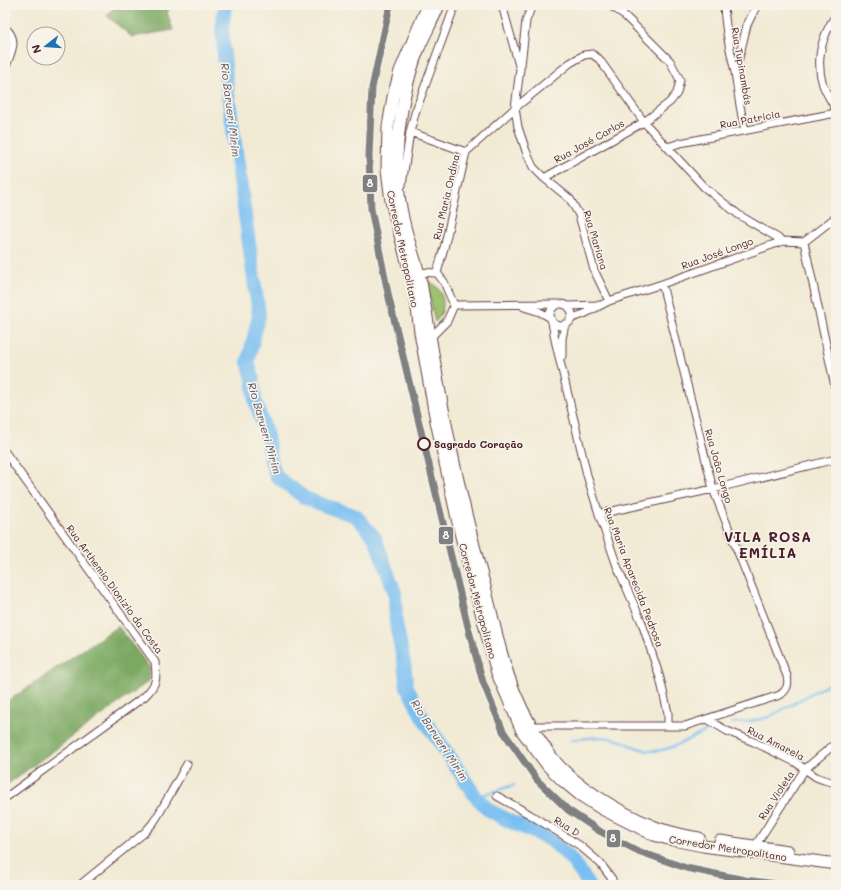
<svg xmlns="http://www.w3.org/2000/svg" width="841" height="890" viewBox="0 0 841 890" font-family="Mali,sans-serif">
  <style>
    .green { fill: #9bc36f; stroke: #72714d }
    .forest { fill: #7ca962; stroke: #636446 }
    .lines { fill: none; stroke-linecap: round; stroke-linejoin: round }
    .stream { stroke: #7abff1; stroke-width: 2.5 }
    .river { stroke: #7abff1; stroke-width: 14 }
    .street-casing { stroke: #633d44; stroke-width: 9 }
    .primary-casing { stroke: #633d44; stroke-width: 13 }
    .street { stroke: #fff; stroke-width: 7 }
    .primary { stroke: #fff; stroke-width: 11 }
    .rail-1-casing { stroke: #f7f3e8; stroke-width: 10 }
    .rail-1 { stroke: #808080; stroke-width: 7 }
    .stop-dot { fill: #f7f3e8; stroke: #4a1f2b; stroke-width: 2 }
    .labels { text-anchor: middle; dominant-baseline: central; stroke-width: 3.5; stroke-linejoin: round; paint-order: stroke }
    .street-label { font-size: 10px; fill: #4a1f2b; stroke: #f7f3e8 }
    .stop-label { font-size: 10px; font-weight: bold; fill: #4a1f2b; stroke: #f7f3e8; text-anchor: start }
    .water-label { font-size: 11px; font-style: italic; fill: #584f66; stroke: #f7f3e8 }
    .district-label { font-size: 14px; font-weight: bold; letter-spacing: 1px; fill: #4a1f2b; stroke: #f7f3e8 }
    .line-badge { stroke: #f7f3e8; stroke-width: 1.5 }
    .badge-label { font-size: 11px; text-anchor: middle; font-weight: bold; fill: #fff }
  </style>
  <rect width="100%" height="100%" fill="#f7f3e8"/>
  <filter id="ink" filterUnits="userSpaceOnUse"><feTurbulence type="fractalNoise" baseFrequency=".025" numOctaves="2"/><feDisplacementMap in="SourceGraphic" scale="8" xChannelSelector="R" yChannelSelector="G"/><feConvolveMatrix kernelMatrix="1 2 1 2 8 2 1 2 1" color-interpolation-filters="sRGB"/></filter>
  <filter id="wash" filterUnits="userSpaceOnUse"><feTurbulence type="fractalNoise" baseFrequency=".012" numOctaves="4" result="noise"/><feDisplacementMap in="SourceGraphic" scale="16" xChannelSelector="R" yChannelSelector="G"/><feGaussianBlur stdDeviation="0.9" result="paint"/><feColorMatrix in="noise" values="0 0 0 0 0 0 0 0 0 0 0 0 0 0 0 0 0 1.4 0 .05"/><feComposite in="paint" operator="in"/></filter>
  <g filter="url(#wash)">
    <rect width="100%" height="100%" fill="#f1ead4"/>
    <path class="green" d="M 426,280 C 444,286 449,309 435,322 Z"/>
    <path class="forest" d="M 116,5 L 174,5 L 167,12 L 173,30 L 132,37 L 107,16 Z
      M 118,626 L 150,668 L 149,681 L 5,786 L 5,703 Z"/>
    <g class="lines">
      <path class="stream" d="M 732,723 L 752,721 L 769,717 L 836,680
        M 572,740 C 587,738 604,735 618,740 C 628,743 641,751 650,751 C 669,752 689,739 706,731
        M 476,797 L 514,785"/>
      <path class="river" d="M 225,5 L 222,29 L 226,79 L 259,315 L 248,362 L 253,378 L 255,400 L 267,436 L 271,460 L 276,476 L 305,498 L 326,506 L 356,516 L 375,538 L 395,593 L 396,623 L 404,663 L 407,687 L 422,716 L 476,797 L 489,810 L 509,821 L 551,840 L 569,857 L 582,874 L 588,885"/>
    </g>
  </g>
  <g filter="url(#ink)">
    <g class="lines">
      <defs>
        <path id="street" d="M 724,5 C 725,28 730,50 735,72 C 738,92 740,111 745,130
          M 836,15 C 822,36 815,60 823,85 C 826,93 832,102 836,110
          M 5,28 C 20,40 10,54 5,69
          M 521,65 L 526,21 L 532,5
          M 736,70 L 747,25 L 757,5
          M 410,132 L 466,152
          M 668,147 L 680,143 L 836,113
          M 544,178 L 644,122 L 670,102 L 677,93 L 680,80 L 670,61 L 622,13 L 609,5
          M 402,185 L 410,132 L 415,113 L 455,5
          M 804,242 L 836,391
          M 415,272 L 437,273
          M 437,273 L 445,244 L 466,152 L 515,108 L 520,69 L 502,5
          M 437,273 L 444,282 L 454,305
          M 609,301 L 594,270 L 579,215 L 570,199 L 544,178 L 533,167 L 526,151 L 518,127 L 515,108 L 570,63 L 584,55 L 592,54 L 599,59 L 644,122 L 704,187 L 739,215 L 783,241
          M550 315a11 11 0 1 1 22 0a11 11 0 1 1-22 0Z
          M 454,305 L 558,304
          M 568,306 L 598,305
          M 524,307 L 540,312 L 551,318
          M 570,319 L 584,314 L 609,301 L 662,284 L 783,241 L 804,242 L 836,217
          M 552,322 L 555,340 L 587,475 L 599,514 L 617,566 L 642,623 L 660,678 L 668,713 L 668,726
          M 431,337 L 447,321 L 454,305
          M 562,356 L 562,339 L 565,324
          M 5,452 L 155,662 C 157,679 157,684 145,696 L 5,798
          M 599,514 L 713,489 L 836,459
          M 707,719 L 727,731 L 754,742 L 795,762 L 816,777 L 824,780 L 836,783
          M 532,726 L 685,726 L 780,695 C 787,690 789,685 787,676 L 713,489 L 662,284
          M 497,796 L 529,814 L 579,845 L 600,863 L 612,879 L 613,885
          M 755,846 L 805,769 L 836,743
          M 80,885 L 144,833 L 153,823 L 160,812 L 187,764"/>
        <path id="primary" d="M 428,5 L 400,71 L 393,97 L 388,127 L 387,169 L 391,201 L 415,292 L 420,332 L 436,421 L 460,532 L 497,673 L 522,731 L 547,765 L 563,781 L 580,795 L 602,809 L 654,835 L 668,839 L 703,846 L 836,864
          M 439,5 C 433,20 425,34 419,48 C 405,83 399,119 397,156 C 397,174 398,195 402,213 C 406,237 416,259 421,282 C 429,328 436,374 445,419 C 456,476 470,532 485,587 C 494,622 501,659 515,693 C 524,715 537,737 551,756 C 571,784 621,813 653,826 C 667,832 683,835 699,838
          M 720,841 L 788,851"/>
      </defs>
      <use href="#street" class="street-casing"/>
      <use href="#primary" class="primary-casing"/>
      <use href="#street" class="street"/>
      <use href="#primary" class="primary"/>
      <defs>
        <path id="rail-1" d="M 390,5 L 372,88 L 369,156 L 371,209 L 389,298 L 469,631 L 483,682 L 503,731 L 537,780 L 568,810 L 601,832 L 638,851 L 686,868 L 745,880 L 786,885"/>
      </defs>
      <use href="#rail-1" class="rail-1-casing"/>
      <use href="#rail-1" class="rail-1"/>
    </g>
  </g>
  <circle class="stop-dot" cx="424" cy="444" r="6"/>
  <g class="labels">
    <g class="street-label">
      <text transform="translate(742 66) rotate(80)">Rua Tupinambás</text>
      <text transform="translate(750 119) rotate(-11)">Rua Patricia</text>
      <text transform="translate(589 141) rotate(-29)">Rua José Carlos</text>
      <text transform="translate(446 197) rotate(-77)">Rua Maria Ondina</text>
      <text transform="translate(596 240) rotate(73)">Rua Mariana</text>
      <text transform="translate(403 249) rotate(78)">Corredor Metropolitano</text>
      <text transform="translate(717 253) rotate(-20)">Rua José Longo</text>
      <text transform="translate(719 466) rotate(74)">Rua João Longo</text>
      <text transform="translate(634 577) rotate(69)">Rua Maria Aparecida Pedrosa</text>
      <text transform="translate(115 589) rotate(54)">Rua Arthemio Dionizio da Costa</text>
      <text transform="translate(478 601) rotate(75)">Corredor Metropolitano</text>
      <text transform="translate(776 743) rotate(27)">Rua Amarela</text>
      <text transform="translate(776 795) rotate(-57)">Rua Violeta</text>
      <text transform="translate(567 826) rotate(32)">Rua D</text>
      <text transform="translate(728 848) rotate(9)">Corredor Metropolitano</text>
    </g>
    <g class="stop-label">
      <text x="434" y="444">Sagrado Coração</text>
    </g>
    <g class="water-label">
      <text transform="translate(231 110) rotate(83)">Rio Barueri Mirim</text>
      <text transform="translate(265 428) rotate(74)">Rio Barueri Mirim</text>
      <text transform="translate(440 740) rotate(57)">Rio Barueri Mirim</text>
    </g>
    <g class="district-label">
      <text x="768" y="536">VILA ROSA<tspan x="768" dy="16">EMÍLIA</tspan></text>
    </g>
  </g>
  <g class="line-badge">
    <rect x="362" y="174" width="16" height="19" rx="4" fill="#808080"/>
    <rect x="438" y="526" width="16" height="19" rx="4" fill="#808080"/>
    <rect x="606" y="829" width="15" height="19" rx="4" fill="#808080"/>
  </g>
  <g class="badge-label">
    <text x="370" y="187">8</text>
    <text x="446" y="539">8</text>
    <text x="613" y="842">8</text>
  </g>
  <rect width="841" height="890" fill="none" stroke="#f7f3e8" stroke-width="20"/>
  <g transform="translate(46 46) rotate(253)"><circle r="19" fill="#f7f3e8" stroke="#b29e9c"/>
  <path d="M0-3L7 15L0 10L-7 15Z" fill="#1f6fb2"/>
  <text y="-6" font-size="11" font-weight="bold" text-anchor="middle" fill="#4a1f2b">N</text>
  </g>
</svg>
